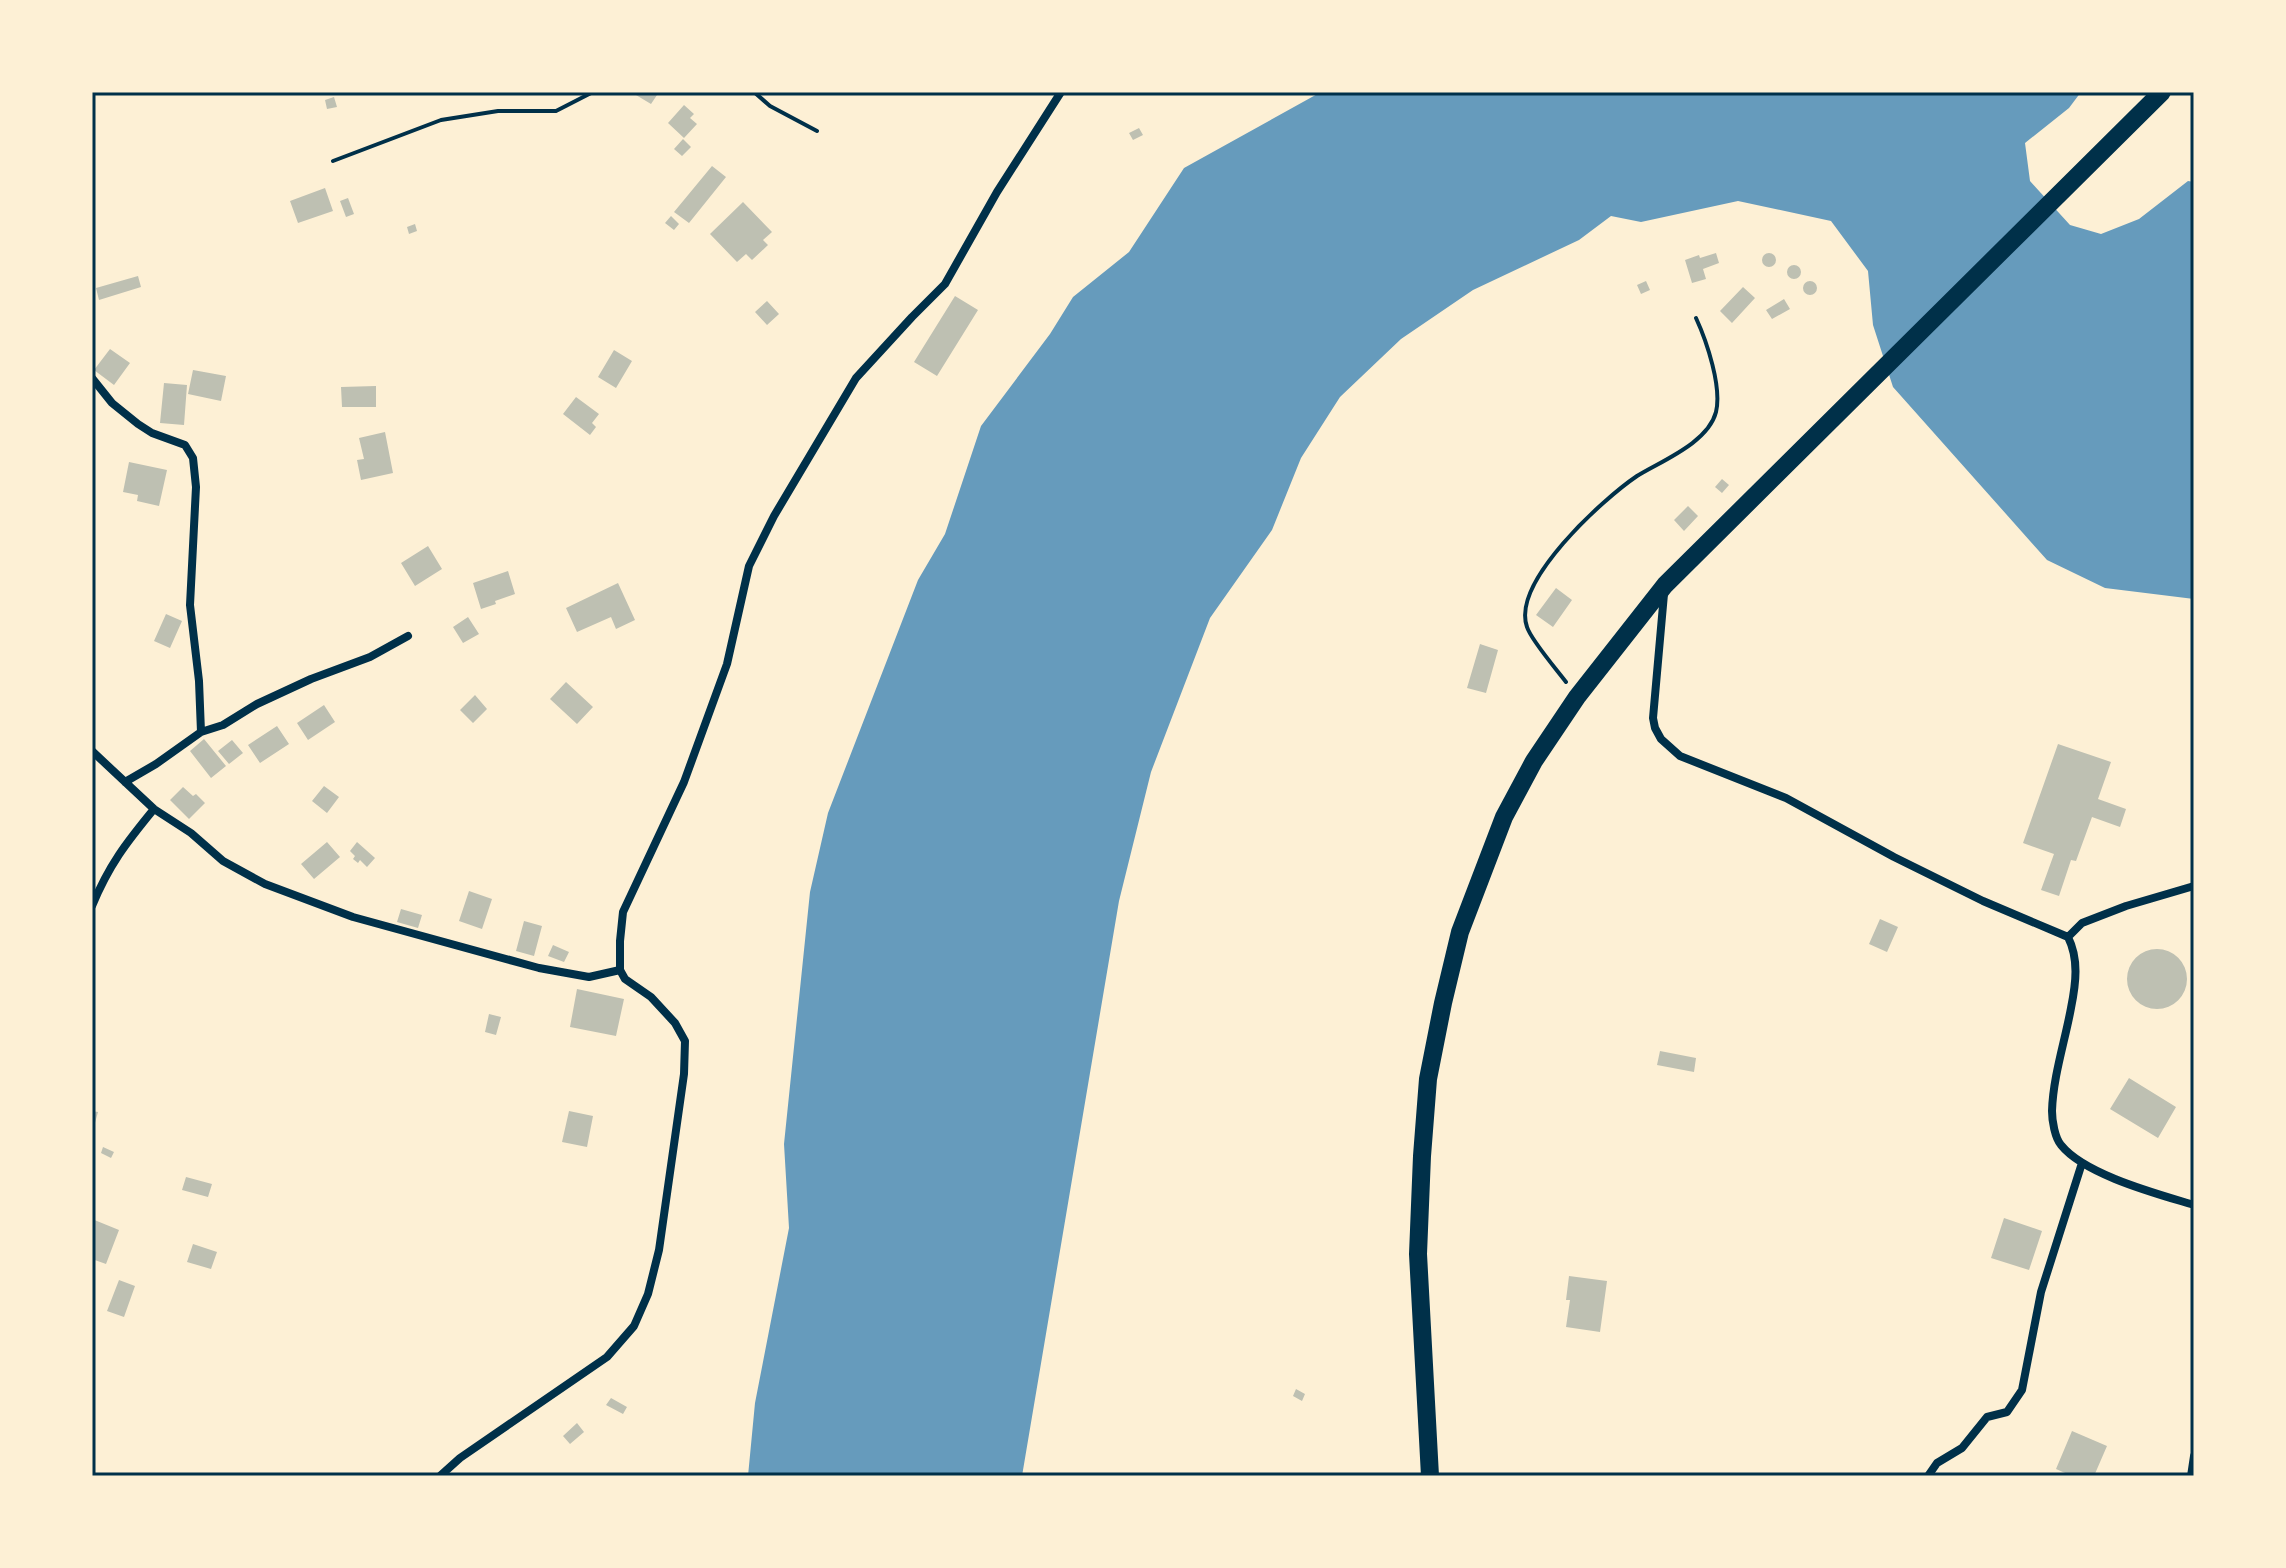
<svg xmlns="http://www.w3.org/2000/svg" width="2286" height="1568" viewBox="0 0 2286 1568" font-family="'Roboto Condensed',sans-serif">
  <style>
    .water { fill: #669bbc }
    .building { fill: #bec0b2 }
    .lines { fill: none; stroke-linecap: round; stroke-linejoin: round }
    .path { stroke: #003049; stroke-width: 4 }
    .minor { stroke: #003049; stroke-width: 8 }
    .primary { stroke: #003049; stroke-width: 18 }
    .neatline { fill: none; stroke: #003049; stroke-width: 3 }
  </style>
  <rect width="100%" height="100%" fill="#fdf0d5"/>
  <path class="water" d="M 1321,92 L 2081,92 L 2069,108 L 2025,143 L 2030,181 L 2070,225 L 2101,234 L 2139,219 L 2188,181 L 2194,182 L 2194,599 L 2105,588 L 2047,560 L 1893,387 L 1873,325 L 1868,271 L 1831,221 L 1738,201 L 1641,222 L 1611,216 L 1579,240 L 1473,290 L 1401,339 L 1340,397 L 1301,458 L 1272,530 L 1210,618 L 1151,772 L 1119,901 L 1022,1476 L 748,1476 L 755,1403 L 789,1228 L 784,1144 L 810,892 L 828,813 L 918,580 L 945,534 L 981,426 L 1050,334 L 1073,297 L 1129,252 L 1184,168 Z"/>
  <path class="building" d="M 637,92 L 652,92 L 657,95 L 651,104 L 636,95 Z
    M 334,97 L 337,107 L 327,109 L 325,100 Z
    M 684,105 L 694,114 L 690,118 L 697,124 L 684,138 L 668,123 Z
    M 1139,128 L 1143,135 L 1133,140 L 1129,133 Z
    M 683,139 L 691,147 L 682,156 L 674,149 Z
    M 712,166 L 726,177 L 689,223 L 674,212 Z
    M 325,188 L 333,211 L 298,223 L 290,201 Z
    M 348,198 L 354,214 L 346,217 L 340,201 Z
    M 743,202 L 772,232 L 763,240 L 768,245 L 752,260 L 746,254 L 737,262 L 710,234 Z
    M 671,216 L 679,224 L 674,230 L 665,223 Z
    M 415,224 L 417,231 L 409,234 L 407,227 Z
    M1762 260a7 7 0 1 1 14 0a7 7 0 1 1-14 0Z
    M 1716,253 L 1719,263 L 1703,269 L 1706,279 L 1692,283 L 1685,260 L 1699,255 L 1700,258 Z
    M1787 272a7 7 0 1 1 14 0a7 7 0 1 1-14 0Z
    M 138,276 L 141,287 L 99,300 L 96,288 Z
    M1803 288a7 7 0 1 1 14 0a7 7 0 1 1-14 0Z
    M 1646,281 L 1650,290 L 1641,294 L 1637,285 Z
    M 1743,287 L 1755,298 L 1732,323 L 1720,311 Z
    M 955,296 L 978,310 L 937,376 L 914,362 Z
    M 1784,299 L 1790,309 L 1772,319 L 1766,310 Z
    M 767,301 L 779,314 L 767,325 L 755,312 Z
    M 110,349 L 130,363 L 114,385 L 94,370 Z
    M 614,350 L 632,361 L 616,388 L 598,377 Z
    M 193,370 L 226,376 L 221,401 L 188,394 Z
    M 164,383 L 187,385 L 184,425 L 160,423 Z
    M 376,386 L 376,407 L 342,407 L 341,387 Z
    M 576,397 L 599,414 L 592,423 L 596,427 L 590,435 L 563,414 Z
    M 385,432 L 393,473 L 361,480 L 357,460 L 364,459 L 359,438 Z
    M 129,462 L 167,470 L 159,506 L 137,501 L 138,495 L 123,492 Z
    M 1722,479 L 1729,485 L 1722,493 L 1715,487 Z
    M 1688,506 L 1698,516 L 1684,531 L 1674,520 Z
    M 428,546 L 442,569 L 415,586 L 401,563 Z
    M 508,571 L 515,594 L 495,601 L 496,604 L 481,609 L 473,583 Z
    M 618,583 L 635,620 L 616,629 L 611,617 L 577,632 L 566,608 Z
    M 1556,588 L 1572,600 L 1553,627 L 1536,615 Z
    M 166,614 L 182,621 L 170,648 L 154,641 Z
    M 468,617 L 479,634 L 463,643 L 453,627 Z
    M 1480,644 L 1498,650 L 1486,693 L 1467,688 Z
    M 566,682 L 593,707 L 577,724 L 550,699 Z
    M 475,695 L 487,709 L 473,723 L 460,710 Z
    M 324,705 L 335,722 L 308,740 L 297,723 Z
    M 277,726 L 289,744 L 260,763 L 248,745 Z
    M 204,739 L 226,766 L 211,778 L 190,751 Z
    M 232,740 L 243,753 L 229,764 L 218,751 Z
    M 2058,744 L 2111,762 L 2098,799 L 2126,809 L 2120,827 L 2092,817 L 2076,861 L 2071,860 L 2059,896 L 2041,890 L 2054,854 L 2023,843 Z
    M 324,786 L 339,797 L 327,813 L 312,801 Z
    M 183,787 L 193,796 L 196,794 L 205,803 L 189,819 L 170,800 Z
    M 327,842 L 340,857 L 314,879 L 301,864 Z
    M 357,842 L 375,858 L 367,867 L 360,860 L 358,863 L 353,859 L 355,856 L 350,851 Z
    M 469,891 L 492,899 L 482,929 L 459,921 Z
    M 401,909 L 422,915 L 418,928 L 397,922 Z
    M 1880,919 L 1898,927 L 1887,952 L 1869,944 Z
    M 524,921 L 542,926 L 534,956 L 516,951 Z
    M 553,945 L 569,952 L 564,962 L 548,956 Z
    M2127 979a30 30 0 1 1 60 0a30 30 0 1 1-60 0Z
    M 577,989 L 624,999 L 616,1036 L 570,1027 Z
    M 489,1014 L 501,1017 L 496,1035 L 485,1032 Z
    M 1660,1051 L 1696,1058 L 1694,1072 L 1657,1065 Z
    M 2129,1078 L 2176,1107 L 2158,1138 L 2110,1109 Z
    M 92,1111 L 98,1112 L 93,1130 L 92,1130 Z
    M 569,1111 L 593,1116 L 587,1147 L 562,1142 Z
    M 103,1147 L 114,1152 L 111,1158 L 101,1153 Z
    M 186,1177 L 212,1184 L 208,1197 L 182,1190 Z
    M 2004,1218 L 2042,1231 L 2029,1270 L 1991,1258 Z
    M 92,1219 L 119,1230 L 106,1264 L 92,1259 Z
    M 193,1244 L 217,1252 L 211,1269 L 187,1262 Z
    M 1569,1276 L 1607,1281 L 1600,1332 L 1566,1327 L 1570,1300 L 1566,1300 Z
    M 119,1280 L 135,1286 L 124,1317 L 107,1311 Z
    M 1296,1389 L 1305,1394 L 1302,1401 L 1293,1396 Z
    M 611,1398 L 627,1407 L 623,1414 L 606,1405 Z
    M 577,1423 L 584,1432 L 570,1444 L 563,1436 Z
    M 2072,1431 L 2107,1446 L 2094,1476 L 2072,1476 L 2056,1469 Z"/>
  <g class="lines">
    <path class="path" d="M 754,92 L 770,106 L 817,131
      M 333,161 L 441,120 L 498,111 L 556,111 L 593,92
      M 1566,682 C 1557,670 1531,640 1527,627 C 1511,582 1603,499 1637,476 C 1661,461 1708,443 1716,412 C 1722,387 1707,342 1696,318"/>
    <path class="minor" d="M 92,378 L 112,403 L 138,424 L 152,433 L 185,445 L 193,458 L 196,487 L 190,605 L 199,681 L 201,732
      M 1664,594 L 1653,718 L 1655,728 L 1661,739 L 1680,756 L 1786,798 L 1894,857 L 1983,901 L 2068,937 C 2079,959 2076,983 2071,1008 C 2065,1041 2053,1077 2052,1111 C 2052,1121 2055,1138 2061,1145 C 2085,1175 2158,1194 2194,1205
      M 92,751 L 154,809 L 191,833 L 223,861 L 265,884 L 353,917 L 539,968 L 589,977 L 620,970
      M 125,782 L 156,764 L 201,732 L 223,725 L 257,704 L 311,679 L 370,657 L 408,636
      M 92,906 C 109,865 126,843 154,809
      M 2068,937 L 2082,923 L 2126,906 L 2194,886
      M 440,1476 L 460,1458 L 607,1357 L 634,1326 L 648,1294 L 659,1250 L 684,1074 L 685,1041 L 675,1023 L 651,997 L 625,979 L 620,970 L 620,941 L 623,912 L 684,782 L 727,664 L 749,566 L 774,516 L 856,378 L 912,317 L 945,284 L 997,192 L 1061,92
      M 1928,1476 L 1937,1463 L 1962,1448 L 1987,1417 L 2007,1412 L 2022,1390 L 2041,1292 L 2082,1163
      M 2191,1476 L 2194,1456"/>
    <path class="primary" d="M 1430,1476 L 1418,1254 L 1422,1156 L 1428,1079 L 1443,1003 L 1460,932 L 1504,817 L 1534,761 L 1577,697 L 1665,585 L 2162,92"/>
  </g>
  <rect width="2286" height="1568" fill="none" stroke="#fdf0d5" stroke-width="188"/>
  <rect x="94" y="94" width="2098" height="1380" class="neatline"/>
</svg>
